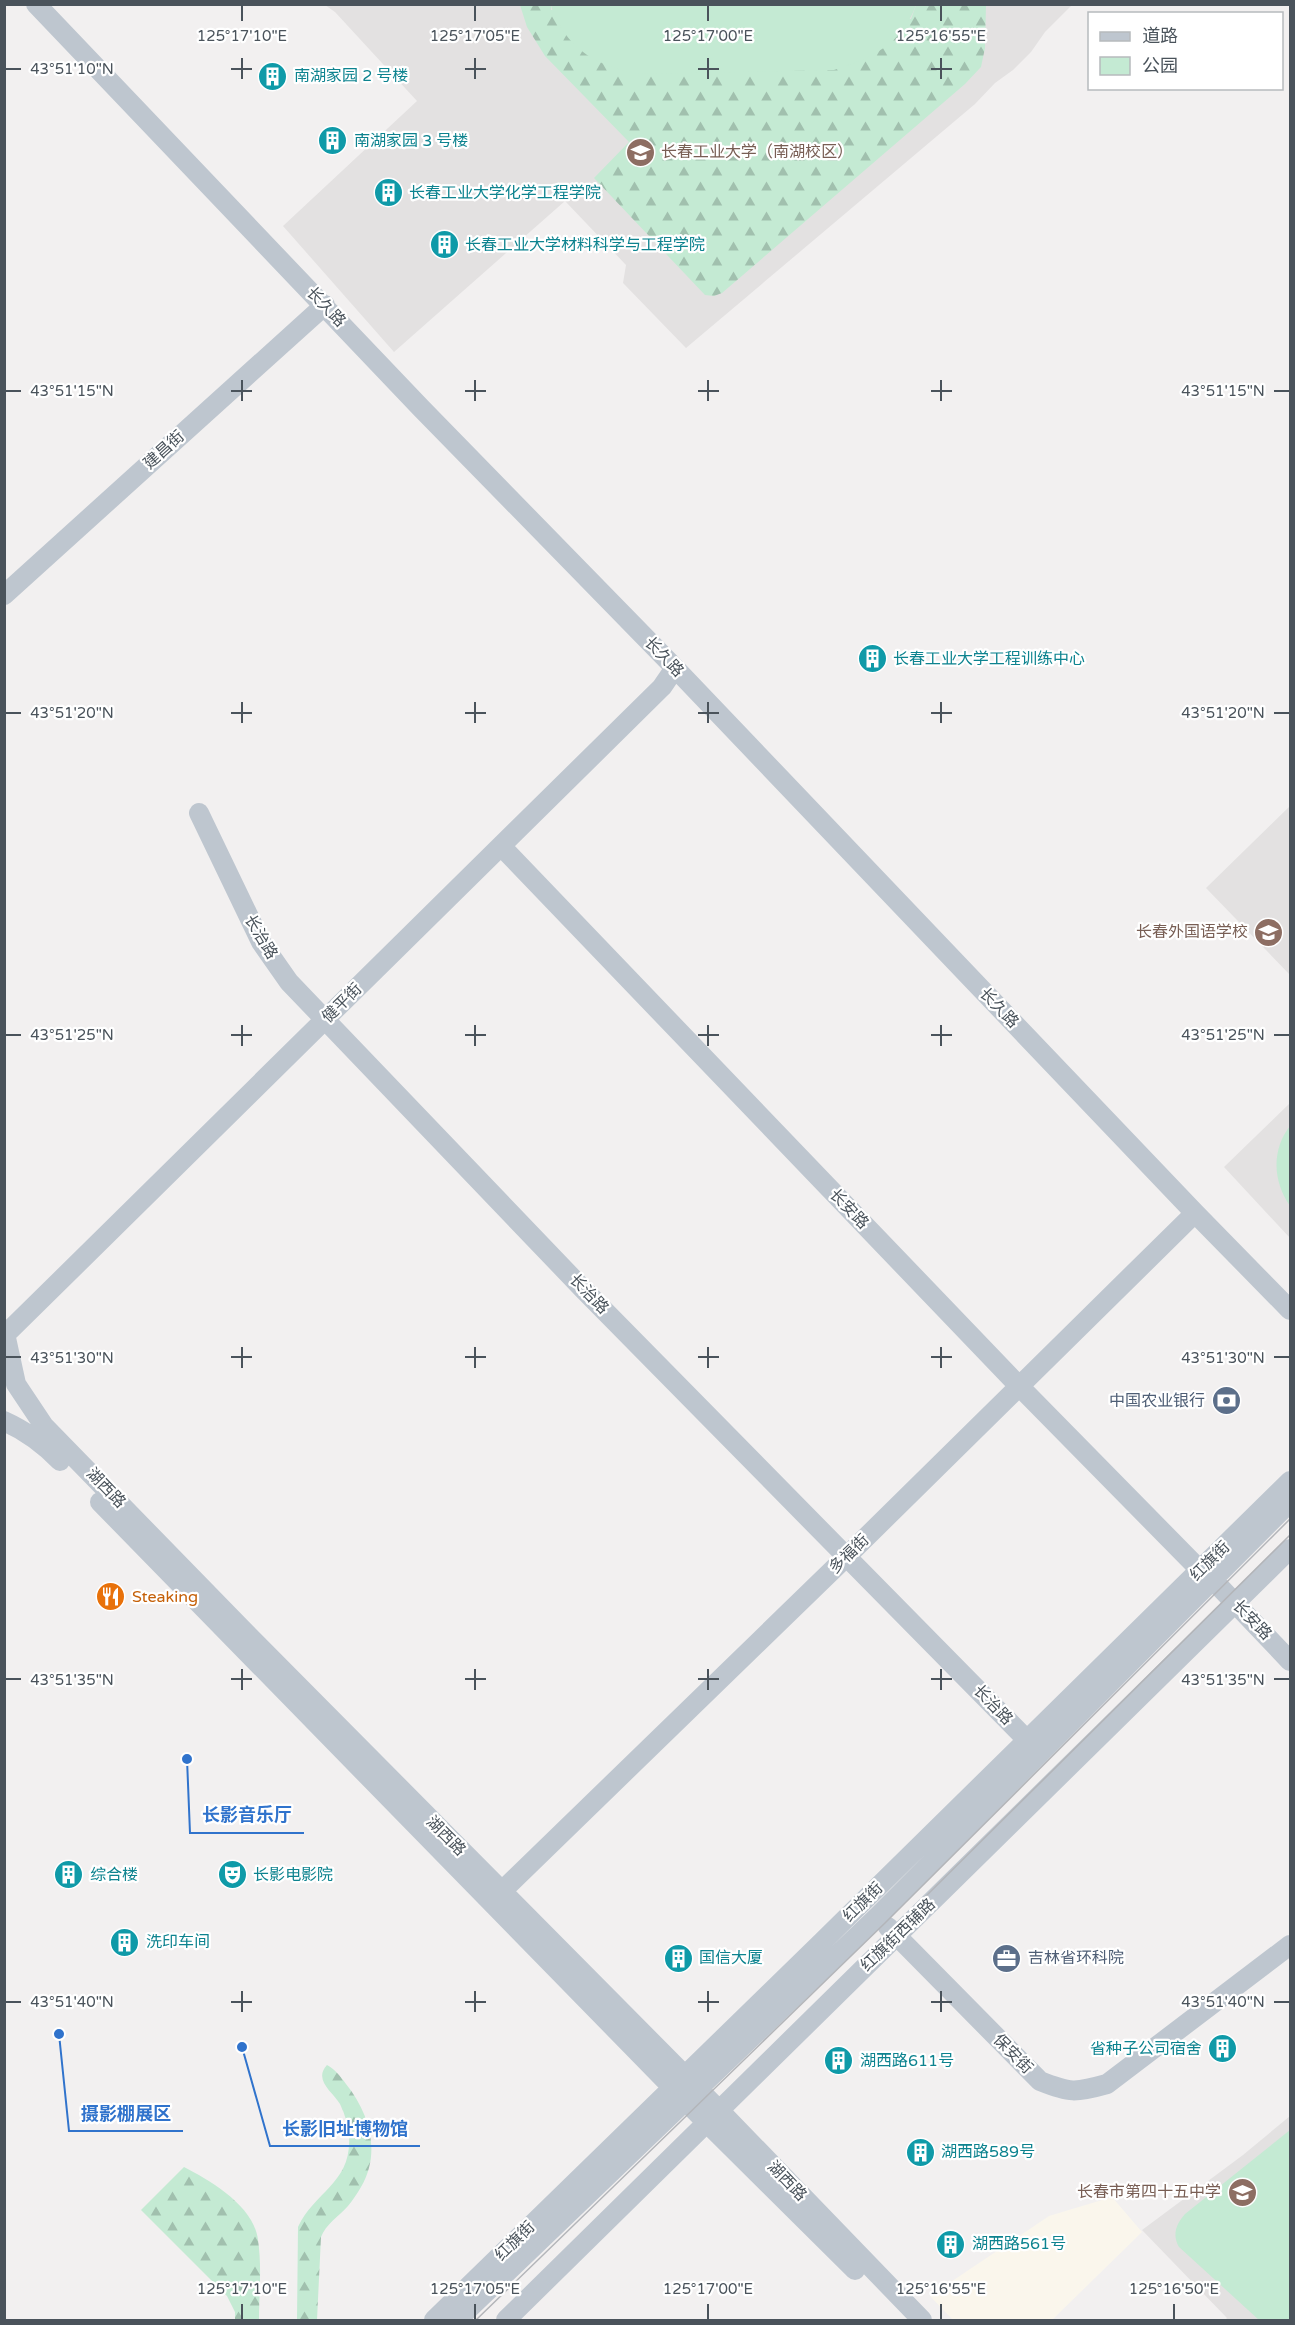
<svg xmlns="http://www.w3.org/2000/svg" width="1295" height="2325" viewBox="0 0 1295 2325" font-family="'Varela Round','Noto Sans SC',sans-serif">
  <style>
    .commercial { fill: #faf6ec }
    .education { fill: #e3e1e1 }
    .forest { fill: url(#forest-firs) }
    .park { fill: #c4ead3 }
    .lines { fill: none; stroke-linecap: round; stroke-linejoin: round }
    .secondary { stroke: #bec6cf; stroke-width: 20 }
    .tram { stroke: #b3b5b9; stroke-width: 1.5 }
    .ticks { fill: none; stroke: #4a535b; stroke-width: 2 }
    .labels { text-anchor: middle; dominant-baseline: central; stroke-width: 4.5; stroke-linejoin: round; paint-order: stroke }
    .culture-label { font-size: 16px; fill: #0d838f; stroke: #fff; text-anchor: start }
    .education-label { font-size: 16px; fill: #785e54; stroke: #fff; text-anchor: end }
    .street-label { font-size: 16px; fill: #4a535b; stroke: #fff }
    .service-label { font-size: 16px; fill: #4e5e75; stroke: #fff; text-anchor: end }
    .food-label { font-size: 16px; fill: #c56008; stroke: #fff; text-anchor: start }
    .ticks-label { font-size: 15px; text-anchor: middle; fill: #4a535b; stroke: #fff; stroke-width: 4.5; stroke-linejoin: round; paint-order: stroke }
    .leader { fill: none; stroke: #3073cc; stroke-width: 2 }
    .callout-dot { fill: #3073cc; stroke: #fff; stroke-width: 2 }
    .callout-label { font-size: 18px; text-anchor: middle; font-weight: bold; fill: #3073cc; stroke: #fff; stroke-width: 4.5; stroke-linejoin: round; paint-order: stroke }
  </style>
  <defs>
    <pattern id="forest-firs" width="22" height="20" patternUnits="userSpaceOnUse" patternTransform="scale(1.5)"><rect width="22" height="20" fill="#c4ead3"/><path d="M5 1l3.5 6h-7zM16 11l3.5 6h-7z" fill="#a1c0ae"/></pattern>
  </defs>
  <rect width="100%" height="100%" fill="#f2f0f0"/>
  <path class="commercial" d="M 1112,2197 L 1142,2232 L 1052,2320 L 953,2320 L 930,2296 L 1049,2216 Z"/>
  <path class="education" d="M 325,5 L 1072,5 L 1045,32 L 1031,52 L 1013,70 L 995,83 L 975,104 L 686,348 L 623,283 L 626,265 L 565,201 L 394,352 L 283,226 L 417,101 L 335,12 Z
    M 1290,806 L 1290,975 L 1206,888 Z
    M 1290,1103 L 1290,1238 L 1224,1167 Z
    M 1290,2116 L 1290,2320 L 1225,2320 L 1227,2318 L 1142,2230 L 1243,2155 Z"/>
  <path class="forest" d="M 520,5 L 551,5 L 551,10 L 911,19 L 916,5 L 986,5 L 985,48 L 981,67 L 965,84 L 722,293 L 714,296 L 705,295 L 594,178 L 629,142 L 545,56 L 527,27 Z
    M 327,2065 C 335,2069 341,2077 346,2084 C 370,2114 381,2153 361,2187 C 357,2194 352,2201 348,2206 C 338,2217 326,2224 321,2237 L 317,2320 L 297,2320 L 298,2227 C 315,2191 352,2183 349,2136 C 348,2125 345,2114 340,2104 C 333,2092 313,2080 327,2065 Z
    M 184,2167 C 211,2181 254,2206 258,2240 C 262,2266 259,2294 259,2320 L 235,2320 L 235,2312 L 227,2296 L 141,2210 Z"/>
  <path class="park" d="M 551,5 L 551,4 L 916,5 C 902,44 872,58 834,70 L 640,74 C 605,68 575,55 558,22 C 555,16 552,11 551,5 Z
    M 1290,1126 L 1290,1206 C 1273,1182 1271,1150 1290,1126 Z
    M 1290,2130 L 1290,2320 L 1259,2320 L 1179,2247 C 1172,2235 1176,2224 1185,2214 Z"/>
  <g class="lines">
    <path class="secondary" d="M 36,4 L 421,408 L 675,668 L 1195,1213 L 1290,1310
      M 4,595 L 325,305
      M 199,813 L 261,942 L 289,982 L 583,1289 L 1027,1740
      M 501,846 L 1019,1386 L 1200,1570
      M 4,1329 L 16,1384 L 44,1426 L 241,1628 L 719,2110 L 922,2320
      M 6,1334 L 662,687 L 675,668
      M 4,1421 C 26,1431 44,1444 60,1461
      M 100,1502 L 707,2123 L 855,2270
      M 1213,1580 L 1290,1661
      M 501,1892 L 847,1556 L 1195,1213
      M 888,1927 L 1040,2081 C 1070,2093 1075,2093 1107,2084 L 1290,1945
      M 434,2320 L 822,1942 L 1290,1481
      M 457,2320 L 877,1917 L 1290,1502
      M 506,2320 L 1290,1549"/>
    <path class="tram" d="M 919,1903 L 1290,1535
      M 476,2320 L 885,1923 L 1290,1519"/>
  </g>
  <path class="ticks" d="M 242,6 L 242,21M 475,6 L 475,21M 708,6 L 708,21M 941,6 L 941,21M 242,58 L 242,79M 475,58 L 475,79M 708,58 L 708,79M 941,58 L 941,79M 6,69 L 21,69M 231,69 L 252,69M 465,69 L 486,69M 698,69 L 719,69M 931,69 L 952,69M 242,380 L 242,401M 475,380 L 475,401M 708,380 L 708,401M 941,380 L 941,401M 6,391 L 21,391M 231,391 L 252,391M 465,391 L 486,391M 698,391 L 719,391M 931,391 L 952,391M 1274,391 L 1289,391M 242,702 L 242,723M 475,702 L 475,723M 708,702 L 708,723M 941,702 L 941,723M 6,713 L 21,713M 231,713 L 252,713M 465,713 L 486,713M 698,713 L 719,713M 931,713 L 952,713M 1274,713 L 1289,713M 242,1025 L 242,1046M 475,1025 L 475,1046M 708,1025 L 708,1046M 941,1025 L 941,1046M 6,1035 L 21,1035M 231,1035 L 252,1035M 465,1035 L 486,1035M 698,1035 L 719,1035M 931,1035 L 952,1035M 1274,1035 L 1289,1035M 242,1347 L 242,1368M 475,1347 L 475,1368M 708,1347 L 708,1368M 941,1347 L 941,1368M 6,1357 L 21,1357M 231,1357 L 252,1357M 465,1357 L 486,1357M 698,1357 L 719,1357M 931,1357 L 952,1357M 1274,1357 L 1289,1357M 242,1669 L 242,1690M 475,1669 L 475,1690M 708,1669 L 708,1690M 941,1669 L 941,1690M 6,1679 L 21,1679M 231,1679 L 252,1679M 465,1679 L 486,1679M 698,1679 L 719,1679M 931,1679 L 952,1679M 1274,1679 L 1289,1679M 242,1991 L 242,2012M 475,1991 L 475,2012M 708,1991 L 708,2012M 941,1991 L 941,2012M 6,2002 L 21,2002M 231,2002 L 252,2002M 465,2002 L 486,2002M 698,2002 L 719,2002M 931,2002 L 952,2002M 1274,2002 L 1289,2002M 242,2304 L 242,2319M 475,2304 L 475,2319M 708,2304 L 708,2319M 941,2304 L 941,2319M 1174,2304 L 1174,2319"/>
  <defs>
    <symbol id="building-disc" viewBox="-11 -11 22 22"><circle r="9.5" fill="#0f9aa8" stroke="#fff"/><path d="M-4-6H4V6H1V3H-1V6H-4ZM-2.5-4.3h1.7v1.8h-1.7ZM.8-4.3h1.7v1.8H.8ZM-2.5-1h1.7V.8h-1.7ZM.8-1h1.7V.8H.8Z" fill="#fff"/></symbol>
    <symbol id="university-disc" viewBox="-11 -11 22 22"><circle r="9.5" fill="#8d6e63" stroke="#fff"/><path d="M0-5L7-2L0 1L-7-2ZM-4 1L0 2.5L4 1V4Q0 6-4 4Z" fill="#fff"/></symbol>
    <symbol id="school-disc" viewBox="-11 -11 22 22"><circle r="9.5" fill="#8d6e63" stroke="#fff"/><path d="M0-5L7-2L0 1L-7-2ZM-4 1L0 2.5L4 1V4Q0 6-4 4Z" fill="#fff"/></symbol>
    <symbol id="bank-disc" viewBox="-11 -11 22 22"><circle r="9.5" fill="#5c6f8a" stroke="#fff"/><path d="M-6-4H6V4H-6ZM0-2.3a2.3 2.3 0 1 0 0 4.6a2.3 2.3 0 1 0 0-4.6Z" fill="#fff"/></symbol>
    <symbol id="restaurant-disc" viewBox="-11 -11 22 22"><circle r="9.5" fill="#e8710a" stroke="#fff"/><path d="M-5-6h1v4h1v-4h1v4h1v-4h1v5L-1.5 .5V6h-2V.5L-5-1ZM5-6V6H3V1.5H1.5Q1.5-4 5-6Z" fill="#fff"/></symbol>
    <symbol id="theatre-disc" viewBox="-11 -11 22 22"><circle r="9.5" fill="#0f9aa8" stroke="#fff"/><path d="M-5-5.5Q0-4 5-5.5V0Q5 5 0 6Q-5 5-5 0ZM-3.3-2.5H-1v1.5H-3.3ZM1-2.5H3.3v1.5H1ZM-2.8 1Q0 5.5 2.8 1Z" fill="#fff"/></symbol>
    <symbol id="office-disc" viewBox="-11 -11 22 22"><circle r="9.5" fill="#5c6f8a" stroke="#fff"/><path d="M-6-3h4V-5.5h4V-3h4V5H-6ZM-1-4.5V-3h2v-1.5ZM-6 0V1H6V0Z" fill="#fff"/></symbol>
  </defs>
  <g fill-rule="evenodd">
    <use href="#building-disc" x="256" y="60" width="33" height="33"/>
    <use href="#building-disc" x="316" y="124" width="33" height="33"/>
    <use href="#university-disc" x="624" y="136" width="33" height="33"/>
    <use href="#building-disc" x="372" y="176" width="33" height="33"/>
    <use href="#building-disc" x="428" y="228" width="33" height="33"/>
    <use href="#building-disc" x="856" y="642" width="33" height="33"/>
    <use href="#school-disc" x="1252" y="916" width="33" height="33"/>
    <use href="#bank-disc" x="1210" y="1384" width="33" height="33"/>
    <use href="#restaurant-disc" x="94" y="1580" width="33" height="33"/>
    <use href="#building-disc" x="52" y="1858" width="33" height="33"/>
    <use href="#theatre-disc" x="216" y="1858" width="33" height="33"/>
    <use href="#building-disc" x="108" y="1926" width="33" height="33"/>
    <use href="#building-disc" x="662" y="1942" width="33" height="33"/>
    <use href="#office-disc" x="990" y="1942" width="33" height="33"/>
    <use href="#building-disc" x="1206" y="2032" width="33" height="33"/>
    <use href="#building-disc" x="822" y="2044" width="33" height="33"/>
    <use href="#building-disc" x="904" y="2136" width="33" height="33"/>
    <use href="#school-disc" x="1226" y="2176" width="33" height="33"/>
    <use href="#building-disc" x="934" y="2228" width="33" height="33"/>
  </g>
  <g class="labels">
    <g class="culture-label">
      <text x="294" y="76">南湖家园 2 号楼</text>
      <text x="354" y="141">南湖家园 3 号楼</text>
      <text x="409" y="193">长春工业大学化学工程学院</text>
      <text x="465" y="245">长春工业大学材料科学与工程学院</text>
      <text x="893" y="659">长春工业大学工程训练中心</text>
      <text x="90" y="1875">综合楼</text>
      <text x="253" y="1875">长影电影院</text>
      <text x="146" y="1942">洗印车间</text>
      <text x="699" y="1958">国信大厦</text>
      <text x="1202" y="2049" text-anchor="end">省种子公司宿舍</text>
      <text x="860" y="2061">湖西路611号</text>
      <text x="941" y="2152">湖西路589号</text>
      <text x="972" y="2244">湖西路561号</text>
    </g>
    <g class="education-label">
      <text x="661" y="152" text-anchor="start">长春工业大学（南湖校区）</text>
      <text x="1248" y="932">长春外国语学校</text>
      <text x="1221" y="2192">长春市第四十五中学</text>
    </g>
    <g class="street-label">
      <text transform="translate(326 307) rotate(46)">长久路</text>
      <text transform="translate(164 450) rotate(-42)">建昌街</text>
      <text transform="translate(664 657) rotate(46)">长久路</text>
      <text transform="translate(261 937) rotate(59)">长治路</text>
      <text transform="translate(342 1003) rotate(-45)">健平街</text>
      <text transform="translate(999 1008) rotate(46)">长久路</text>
      <text transform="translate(849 1209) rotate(46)">长安路</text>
      <text transform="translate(589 1294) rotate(46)">长治路</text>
      <text transform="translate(106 1488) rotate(46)">湖西路</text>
      <text transform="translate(849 1554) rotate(-44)">多福街</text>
      <text transform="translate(1210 1561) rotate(-45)">红旗街</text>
      <text transform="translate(1252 1620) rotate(46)">长安路</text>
      <text transform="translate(993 1705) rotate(46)">长治路</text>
      <text transform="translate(446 1836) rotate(45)">湖西路</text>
      <text transform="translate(863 1902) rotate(-45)">红旗街</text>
      <text transform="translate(898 1935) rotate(-44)">红旗街西辅路</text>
      <text transform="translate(1013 2054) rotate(45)">保安街</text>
      <text transform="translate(787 2181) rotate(46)">湖西路</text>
      <text transform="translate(515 2241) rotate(-45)">红旗街</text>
    </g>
    <g class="service-label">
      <text x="1205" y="1401">中国农业银行</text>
      <text x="1028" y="1958" text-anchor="start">吉林省环科院</text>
    </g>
    <g class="food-label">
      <text x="132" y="1597">Steaking</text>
    </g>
  </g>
  <g class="ticks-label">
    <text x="242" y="41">125°17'10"E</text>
    <text x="475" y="41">125°17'05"E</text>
    <text x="708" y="41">125°17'00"E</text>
    <text x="941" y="41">125°16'55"E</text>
    <text x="72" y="74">43°51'10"N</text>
    <text x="1223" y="396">43°51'15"N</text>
    <text x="72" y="396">43°51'15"N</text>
    <text x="1223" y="718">43°51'20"N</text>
    <text x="72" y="718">43°51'20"N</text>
    <text x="1223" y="1040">43°51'25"N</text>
    <text x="72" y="1040">43°51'25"N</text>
    <text x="1223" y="1363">43°51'30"N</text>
    <text x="72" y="1363">43°51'30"N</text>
    <text x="72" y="1685">43°51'35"N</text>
    <text x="1223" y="1685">43°51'35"N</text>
    <text x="72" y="2007">43°51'40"N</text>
    <text x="1223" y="2007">43°51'40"N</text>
    <text x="242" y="2294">125°17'10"E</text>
    <text x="475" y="2294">125°17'05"E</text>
    <text x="708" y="2294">125°17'00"E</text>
    <text x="941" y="2294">125°16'55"E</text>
    <text x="1174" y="2294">125°16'50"E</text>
  </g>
  <path class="leader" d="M187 1759L190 1833H304M59 2034L69 2131H183M242 2047L270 2146H420"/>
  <g class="callout-dot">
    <circle cx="187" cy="1759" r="6"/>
    <circle cx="59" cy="2034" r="6"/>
    <circle cx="242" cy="2047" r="6"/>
  </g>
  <g class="callout-label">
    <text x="247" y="1821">长影音乐厅</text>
    <text x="126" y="2120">摄影棚展区</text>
    <text x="345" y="2135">长影旧址博物馆</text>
  </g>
  <rect width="1295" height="2325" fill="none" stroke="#4a535b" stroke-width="12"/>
  <rect x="1088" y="12" width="195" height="78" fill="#ffffff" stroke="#b7babd" stroke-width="1.5"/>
  <rect x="1100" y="32" width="30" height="9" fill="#bec6cf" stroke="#b7babd" stroke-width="1.5"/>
  <text x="1142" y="42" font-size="18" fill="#4a535b">道路</text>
  <rect x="1100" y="57" width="30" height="18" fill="#c4ead3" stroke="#b7babd" stroke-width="1.5"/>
  <text x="1142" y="72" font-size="18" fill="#4a535b">公园</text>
</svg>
